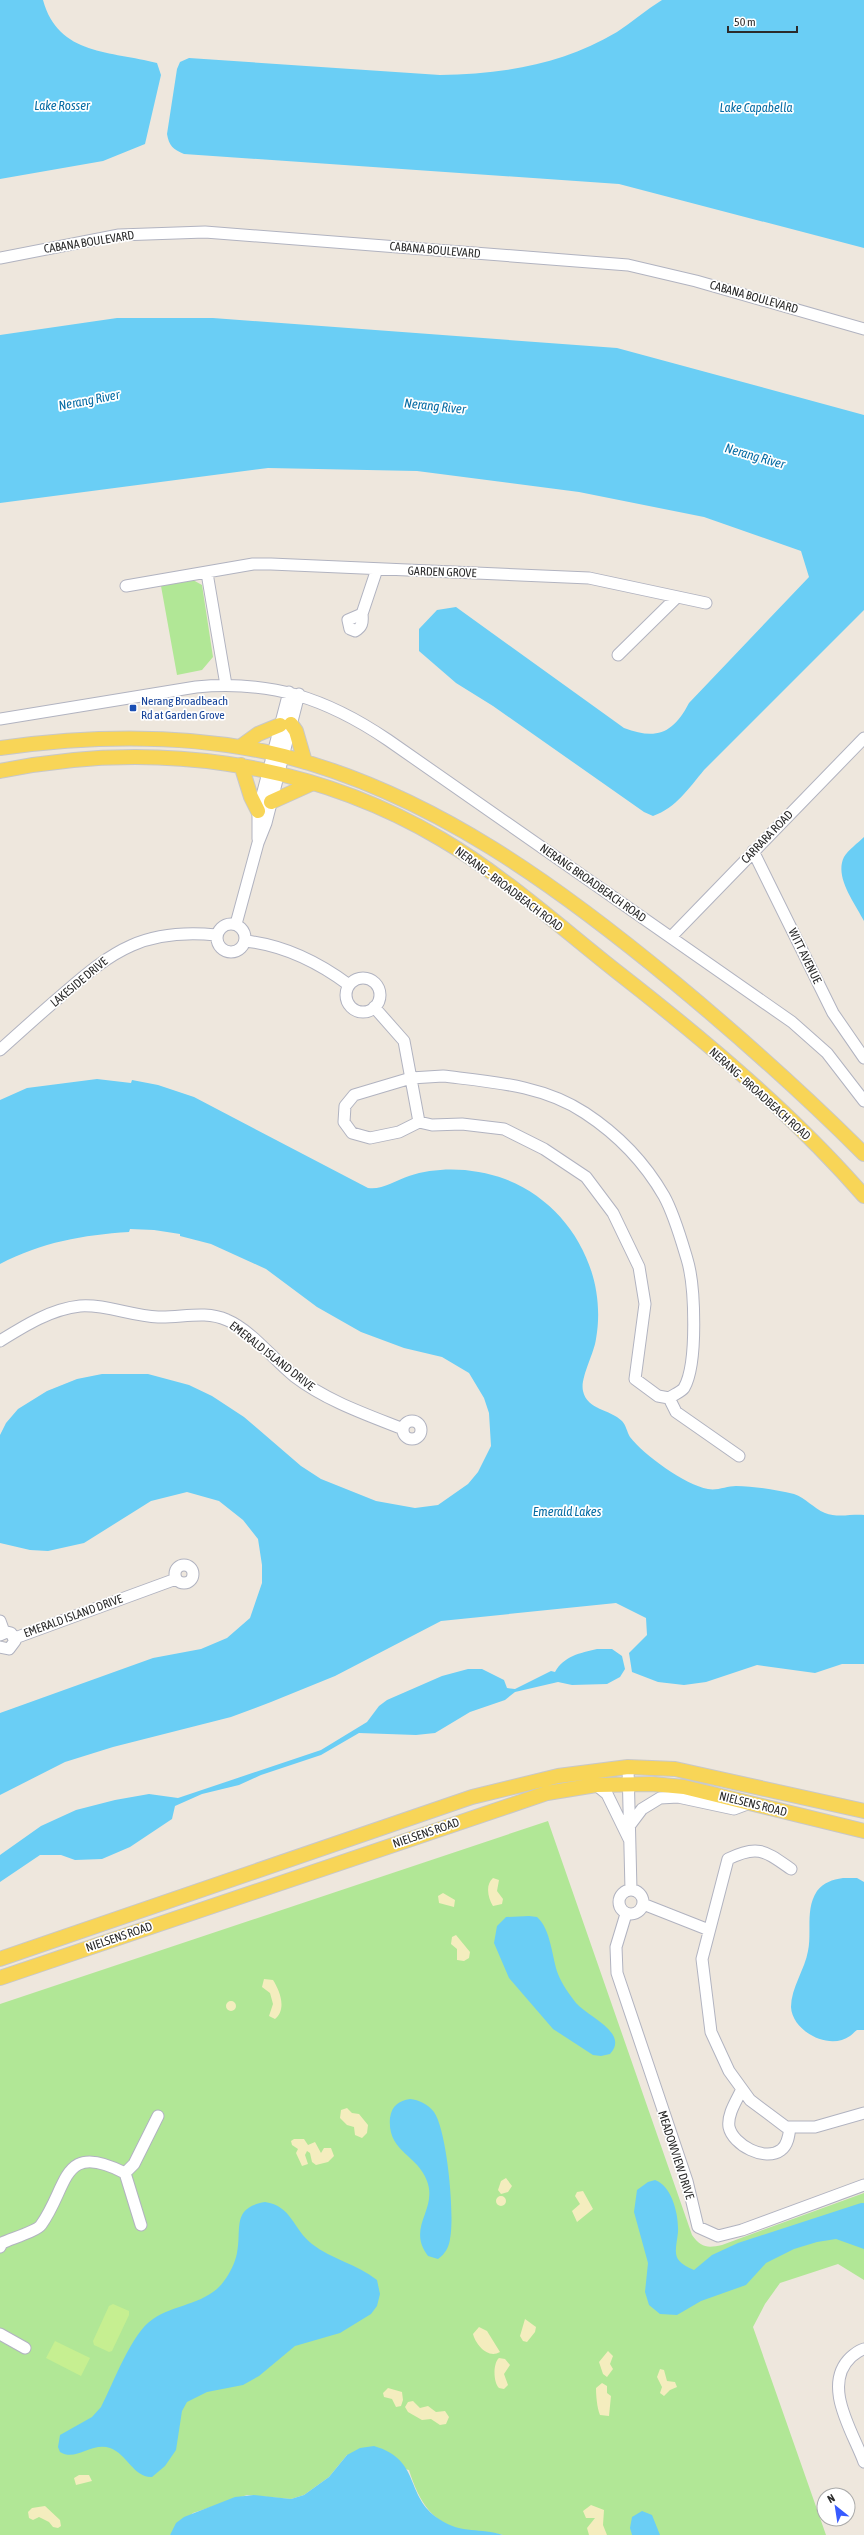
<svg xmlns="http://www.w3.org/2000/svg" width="864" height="2535" viewBox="0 0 864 2535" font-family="'Asap Condensed',sans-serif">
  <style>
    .green { fill: #b1e796 }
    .sand { fill: #f4edbe }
    .pitch { fill: #c6ef91 }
    .water { fill: #6acef5 }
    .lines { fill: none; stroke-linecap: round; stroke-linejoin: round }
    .minor-casing { stroke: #b1b3c0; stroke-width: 13 }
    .major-casing { stroke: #c8c8c8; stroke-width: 16 }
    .minor { stroke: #fff; stroke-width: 11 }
    .major { stroke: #f8d557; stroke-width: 14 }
    .transit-dot { fill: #1a4fb4; stroke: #fff; stroke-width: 1.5 }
    .labels { text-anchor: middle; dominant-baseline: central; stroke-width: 3.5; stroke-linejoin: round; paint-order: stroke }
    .street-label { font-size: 12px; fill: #2b2b2b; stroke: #fff }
    .transit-label { font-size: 12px; fill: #164399; stroke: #fff; text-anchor: start }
    .water-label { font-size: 13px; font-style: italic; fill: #066ca4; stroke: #fff }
  </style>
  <rect width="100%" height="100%" fill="#eee7dd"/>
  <path class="green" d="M 193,580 L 202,585 L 213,657 L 202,670 L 177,675 L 161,586 Z
    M 548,1821 L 692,2235 C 701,2248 708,2248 722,2245 L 864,2193 L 864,2280 L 838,2264 L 780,2283 L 765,2304 L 753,2327 L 826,2535 L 503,2535 C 492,2532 481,2533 469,2531 C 433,2526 419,2502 409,2470 L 347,2455 L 329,2477 L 304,2495 L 291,2499 L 247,2495 L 193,2513 L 170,2535 L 0,2535 L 0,2004 Z"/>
  <path class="sand" d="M 493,1878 L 499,1880 L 497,1891 L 503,1899 L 502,1904 L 493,1906 C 488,1898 485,1885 493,1878 Z
    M 443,1893 L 455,1900 L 454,1907 L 439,1903 L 438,1896 Z
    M 456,1935 L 470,1952 L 469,1958 L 464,1961 L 457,1960 L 457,1949 L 451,1944 L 452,1937 Z
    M 264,1979 L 273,1980 C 280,1991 287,2009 275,2019 L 269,2016 L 273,2004 L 270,1993 L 262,1987 Z
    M226 2006a5 5 0 1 1 10 0a5 5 0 1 1-10 0Z
    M 347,2108 L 352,2113 L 359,2114 L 368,2125 L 367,2133 L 362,2138 L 355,2135 L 354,2127 L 347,2125 L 340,2118 L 341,2110 Z
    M 294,2139 L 304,2139 L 308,2145 L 315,2142 L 321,2153 L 324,2148 L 331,2148 L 334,2156 L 328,2162 L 316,2165 L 312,2162 L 310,2153 L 307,2151 L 305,2155 L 308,2164 L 302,2166 L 296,2153 L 298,2149 L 292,2145 L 291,2141 Z
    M 506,2178 L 512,2186 L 508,2192 L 501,2194 L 498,2190 L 501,2181 Z
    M 583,2191 L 593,2209 L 577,2222 L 572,2211 L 580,2204 L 575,2196 L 577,2192 Z
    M496 2201a5 5 0 1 1 10 0a5 5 0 1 1-10 0Z
    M 525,2319 L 536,2327 L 535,2332 L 527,2342 L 523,2341 L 520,2336 Z
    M 479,2327 L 487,2331 L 500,2352 C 488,2359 476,2345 473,2334 Z
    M 608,2351 L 613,2356 L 610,2364 L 613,2369 L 607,2377 L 603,2374 L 599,2362 Z
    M 499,2358 L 505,2359 L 510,2365 L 504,2374 L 508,2385 L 504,2389 L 499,2388 C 493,2382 493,2363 499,2358 Z
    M 660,2369 L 664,2370 L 667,2381 L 675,2382 L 677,2387 L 670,2390 L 664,2396 L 660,2393 L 662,2387 L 657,2377 Z
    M 602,2383 L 607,2386 L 607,2393 L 611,2396 L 609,2416 L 600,2415 C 597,2408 596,2395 596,2388 Z
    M 388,2388 L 402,2392 L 403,2400 L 401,2406 L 396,2407 L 392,2399 L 384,2397 L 383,2393 Z
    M 413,2401 L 420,2408 L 428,2406 L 436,2412 L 445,2411 L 449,2417 L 446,2424 L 440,2425 L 431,2419 L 422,2420 L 408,2412 L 405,2407 L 408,2402 Z
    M 79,2475 L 89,2475 L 92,2481 L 76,2485 L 74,2478 Z
    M 591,2505 L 604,2510 L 603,2525 L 607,2535 L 589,2535 L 587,2528 L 595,2518 L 586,2518 L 583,2511 Z
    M 45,2506 L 60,2520 L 61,2526 L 58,2528 L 53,2527 L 49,2522 L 39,2517 L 33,2520 L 29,2518 L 28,2512 L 32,2508 Z"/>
  <path class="pitch" d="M 113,2304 L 129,2311 L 129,2315 L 112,2351 L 109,2352 L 94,2345 L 93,2341 L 109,2306 Z
    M 55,2341 L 90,2358 L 81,2376 L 46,2358 Z"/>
  <path class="water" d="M 0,0 L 43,0 C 58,56 112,51 157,63 L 161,75 L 145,144 L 103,161 L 0,179 Z
    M 662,0 L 864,0 L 864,248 L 619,184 L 184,154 C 173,149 169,146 167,134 L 177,69 L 180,62 L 189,58 L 440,75 C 502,74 562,65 617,32 C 632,22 646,10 662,0 Z
    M 117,318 L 213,318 L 617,348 L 864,415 L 864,610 L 704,770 C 689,788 676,808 653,816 L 644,812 L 493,706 L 456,683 L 419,651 L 419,629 L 437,610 L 456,607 L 624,728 C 656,740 673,734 689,703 L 809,577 L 801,551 L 704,517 L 579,492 L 417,471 L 268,468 L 0,503 L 0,335 Z
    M 864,837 L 864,921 C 855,903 834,877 844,857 C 848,850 858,843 864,837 Z
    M 97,1079 L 131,1083 L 132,1080 L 158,1085 L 194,1097 L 368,1188 C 382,1190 395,1181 409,1176 C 439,1166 475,1168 505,1179 C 569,1203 608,1272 596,1339 C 594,1354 580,1378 583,1391 C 587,1410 610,1409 622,1421 C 626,1425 627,1432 630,1437 C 644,1455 685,1485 708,1489 C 717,1491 727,1486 736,1486 C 754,1486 776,1490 794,1494 C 806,1498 813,1508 825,1513 C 837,1518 851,1514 864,1515 L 864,1664 L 842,1664 L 815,1673 L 757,1665 L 706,1682 L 684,1685 L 658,1682 L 632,1672 L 629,1653 L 647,1635 L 646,1618 L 616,1603 L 441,1621 L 335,1676 L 271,1702 L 231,1717 L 113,1747 L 65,1762 L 0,1795 L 0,1713 L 153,1658 L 201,1649 L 227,1638 L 250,1618 L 262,1583 L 262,1565 L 258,1539 L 243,1520 L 219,1501 L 187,1492 L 151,1501 L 84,1543 L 48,1551 L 30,1550 L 0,1543 L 0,1435 L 6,1423 L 18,1409 L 47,1391 L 77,1379 L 102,1374 L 148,1374 L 189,1385 L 212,1396 L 244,1417 L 301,1466 L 321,1479 L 376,1501 L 415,1508 L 438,1505 L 468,1484 L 478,1472 L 491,1446 L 489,1413 L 484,1398 L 469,1373 L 442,1357 L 404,1348 L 361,1332 L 317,1307 L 266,1269 L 211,1244 L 180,1236 L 180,1234 L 154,1230 L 130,1229 L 129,1232 C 83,1235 42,1242 0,1264 L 0,1100 L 27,1088 Z
    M 597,1649 L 612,1649 L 622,1656 L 625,1669 L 620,1677 L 607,1684 L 572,1685 L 558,1682 L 515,1692 L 505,1700 L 470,1712 L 435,1733 L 416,1735 L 359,1733 L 321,1755 L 261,1775 L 239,1785 L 202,1794 L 175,1806 L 172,1819 L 130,1847 L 102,1859 L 75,1860 L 61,1855 L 40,1855 L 0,1882 L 0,1855 L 41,1826 L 76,1810 L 115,1800 L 149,1794 L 178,1798 L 321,1750 L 367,1722 L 379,1706 L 387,1700 L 442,1676 L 468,1669 L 482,1669 L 504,1680 L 507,1688 L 515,1689 L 551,1671 L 555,1672 C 564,1656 580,1653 597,1649 Z
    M 843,1878 L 857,1878 L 864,1882 L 864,2030 L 857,2030 C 854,2032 853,2034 850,2036 C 829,2051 792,2031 791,2007 C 791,1988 805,1969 808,1951 C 812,1932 805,1909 817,1891 C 824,1882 832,1880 843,1878 Z
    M 529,1916 L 537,1917 C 551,1929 552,1958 558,1974 C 562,1984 569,1994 576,2003 C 587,2016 630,2033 610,2054 L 601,2056 L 593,2055 L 553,2029 L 509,1978 L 494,1943 L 497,1926 L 506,1917 Z
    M 410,2099 C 419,2100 428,2104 434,2112 C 447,2130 455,2216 450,2239 C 449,2247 445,2254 438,2259 L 428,2256 C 406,2227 438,2210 427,2181 C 417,2154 387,2152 390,2118 C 392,2105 399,2101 410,2099 Z
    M 655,2180 C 672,2186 679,2215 678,2232 C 676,2252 670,2260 694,2270 L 712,2255 L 738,2243 L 861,2203 L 864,2203 L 864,2249 L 836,2239 L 817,2242 L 794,2249 L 766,2263 L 746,2285 L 701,2301 L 677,2315 L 660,2314 L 649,2305 L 645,2292 L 648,2263 L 634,2212 L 637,2190 L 648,2182 Z
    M 265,2202 C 292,2206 293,2229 312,2244 C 331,2259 357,2264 377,2280 L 380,2294 L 377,2306 L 371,2314 L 340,2333 L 295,2346 L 259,2376 L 243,2385 L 207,2392 L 187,2402 L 182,2411 L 176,2450 L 165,2466 L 152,2477 C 134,2478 127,2454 110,2448 C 91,2442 76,2462 60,2452 L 58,2447 L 60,2435 L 92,2417 L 101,2407 C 113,2384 132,2332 153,2319 C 175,2304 208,2304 224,2281 C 230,2273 235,2263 237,2253 C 242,2228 231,2208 265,2202 Z
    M 374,2446 C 422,2460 404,2496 439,2519 C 463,2535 480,2527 503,2535 L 170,2535 L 176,2523 L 184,2517 L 235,2497 L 254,2495 L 291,2499 L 304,2495 L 329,2477 L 347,2455 L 360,2448 Z
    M 642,2511 L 652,2515 L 660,2535 L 632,2535 L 630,2528 L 632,2517 Z"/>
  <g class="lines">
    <defs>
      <path id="minor" d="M 0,258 L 119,235 L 205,232 L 628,265 L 696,281 L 864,329
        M 207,573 L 226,685
        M 126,586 L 253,564 L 271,564 L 589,578 L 706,603
        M 362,614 L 348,620 L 350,629 L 355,631 C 362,627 363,623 362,614 L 377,569
        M 618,655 L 676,598
        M 0,719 L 196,687 C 271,680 326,698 388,740 L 792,1022 L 827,1053 L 864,1101
        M 258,839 L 258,811 L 289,692
        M 753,851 L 833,1013 L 864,1058
        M217 938a14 14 0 1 1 28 0a14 14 0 1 1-28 0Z
        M 236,924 L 258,843 L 266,823 L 299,694
        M 671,937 L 864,738
        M 245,941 C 284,945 318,962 349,985
        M346 995a17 17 0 1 1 34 0a17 17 0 1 1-34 0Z
        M 374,1007 L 404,1041 L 419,1122
        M 0,1050 C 21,1031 41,1013 62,995 C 113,950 145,928 216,935
        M 443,1076 C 492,1082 543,1085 585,1113 C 617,1134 645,1163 664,1196 C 674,1214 681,1239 687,1259 C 695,1285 698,1364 684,1388 C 681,1392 673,1395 669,1398 L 658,1396 L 635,1379 L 645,1304 L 639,1267 L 613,1213 L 586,1177 L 544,1149 L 504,1129 L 462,1124 L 432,1125 L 419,1122 L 399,1132 L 370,1138 L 352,1133 L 344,1122 L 345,1106 L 354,1095 L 411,1078 Z
        M 0,1341 C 24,1326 51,1309 80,1306 C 105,1304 132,1316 158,1317 C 181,1318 205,1310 227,1320 C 251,1330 273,1359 294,1376 C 327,1401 365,1414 403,1429
        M 669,1398 L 676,1412 L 739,1456
        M403 1430a9 9 0 1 1 18 0a9 9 0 1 1-18 0Z
        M175 1574a9 9 0 1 1 18 0a9 9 0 1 1-18 0Z
        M 0,1621 L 4,1632
        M 0,1635 L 7,1632 L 11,1633 L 15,1641 L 9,1649 L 0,1647
        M 15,1638 L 176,1579
        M 628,1767 L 631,1890
        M 596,1785 L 607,1794 L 629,1839
        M 630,1825 L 642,1809 L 660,1798 L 678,1797 L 734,1809 L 750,1803
        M 791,1869 C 765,1851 758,1844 728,1859 L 702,1959 L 711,2032 L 729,2071 L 750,2100 L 786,2127 L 815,2127 L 864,2113
        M619 1902a12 12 0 1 1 24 0a12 12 0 1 1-24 0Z
        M 643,1904 L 709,1930
        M 626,1914 L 616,1947 L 617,1973 L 687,2181 L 698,2227 L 718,2236 L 742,2230 L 864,2185
        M 742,2089 C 737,2100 727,2114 729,2127 C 733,2145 765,2162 781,2150 C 788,2145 789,2135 790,2127
        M 141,2225 L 125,2173 L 134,2164 L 158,2116
        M 0,2247 L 2,2243 C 10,2239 37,2231 41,2225 C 69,2186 61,2140 125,2173
        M 0,2334 L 25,2348
        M 864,2349 C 859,2350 856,2353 851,2357 C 821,2385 853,2432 864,2462"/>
      <path id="major" d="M 291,724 L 296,731 L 305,762
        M 240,747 L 258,734 L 280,725
        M 0,748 C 94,735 191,733 284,756 C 432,794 559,887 675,983 C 740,1037 804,1094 864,1154
        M 241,765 L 251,797 L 258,811
        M 0,771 C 151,740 307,760 441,839 C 504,876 559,926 616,971 C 702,1038 792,1113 864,1196
        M 271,802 L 313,783
        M 0,1959 L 472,1797 L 558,1776 L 628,1767 L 675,1769 L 864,1811
        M 0,1978 L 547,1793 L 596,1785 L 652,1784 L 684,1787 L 864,1831"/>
    </defs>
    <use href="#minor" class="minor-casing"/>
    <use href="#major" class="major-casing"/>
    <use href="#minor" class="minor"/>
    <use href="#major" class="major"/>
  </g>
  <rect class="transit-dot" x="129" y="704" width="8" height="8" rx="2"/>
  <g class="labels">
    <g class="street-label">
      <text transform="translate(89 242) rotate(-9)">CABANA BOULEVARD</text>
      <text transform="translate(435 250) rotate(5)">CABANA BOULEVARD</text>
      <text transform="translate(754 297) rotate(16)">CABANA BOULEVARD</text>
      <text transform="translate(442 572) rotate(2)">GARDEN GROVE</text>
      <text transform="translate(767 837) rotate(-46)">CARRARA ROAD</text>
      <text transform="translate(593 883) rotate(35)">NERANG BROADBEACH ROAD</text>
      <text transform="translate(509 889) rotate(37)">NERANG - BROADBEACH ROAD</text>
      <text transform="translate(805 956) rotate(64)">WITT AVENUE</text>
      <text transform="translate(79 982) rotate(-40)">LAKESIDE DRIVE</text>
      <text transform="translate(760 1094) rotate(42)">NERANG - BROADBEACH ROAD</text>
      <text transform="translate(272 1356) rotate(38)">EMERALD ISLAND DRIVE</text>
      <text transform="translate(73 1616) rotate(-20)">EMERALD ISLAND DRIVE</text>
      <text transform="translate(753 1804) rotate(14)">NIELSENS ROAD</text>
      <text transform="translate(426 1833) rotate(-19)">NIELSENS ROAD</text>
      <text transform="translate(119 1937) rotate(-19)">NIELSENS ROAD</text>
      <text transform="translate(676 2155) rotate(72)">MEADOWVIEW DRIVE</text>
    </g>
    <g class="transit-label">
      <text x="141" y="701">Nerang Broadbeach<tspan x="141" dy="14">Rd at Garden Grove</tspan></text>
    </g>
    <g class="water-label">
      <text x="62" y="105">Lake Rosser</text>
      <text x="756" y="107">Lake Capabella</text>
      <text transform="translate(89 400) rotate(-11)">Nerang River</text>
      <text transform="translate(435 406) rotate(6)">Nerang River</text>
      <text transform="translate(755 456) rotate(16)">Nerang River</text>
      <text x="567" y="1511">Emerald Lakes</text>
    </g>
  </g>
  <g transform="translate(836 2507) rotate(330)"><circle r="19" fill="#ffffff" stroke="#aaaaaa"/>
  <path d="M0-3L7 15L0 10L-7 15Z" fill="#385bff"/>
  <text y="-6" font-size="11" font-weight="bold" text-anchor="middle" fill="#2b2b2b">N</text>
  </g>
  <path d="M728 26v6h69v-6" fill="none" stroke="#2b2b2b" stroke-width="2"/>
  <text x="734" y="26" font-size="12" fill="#2b2b2b" stroke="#ffffff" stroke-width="3" paint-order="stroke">50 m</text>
</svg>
